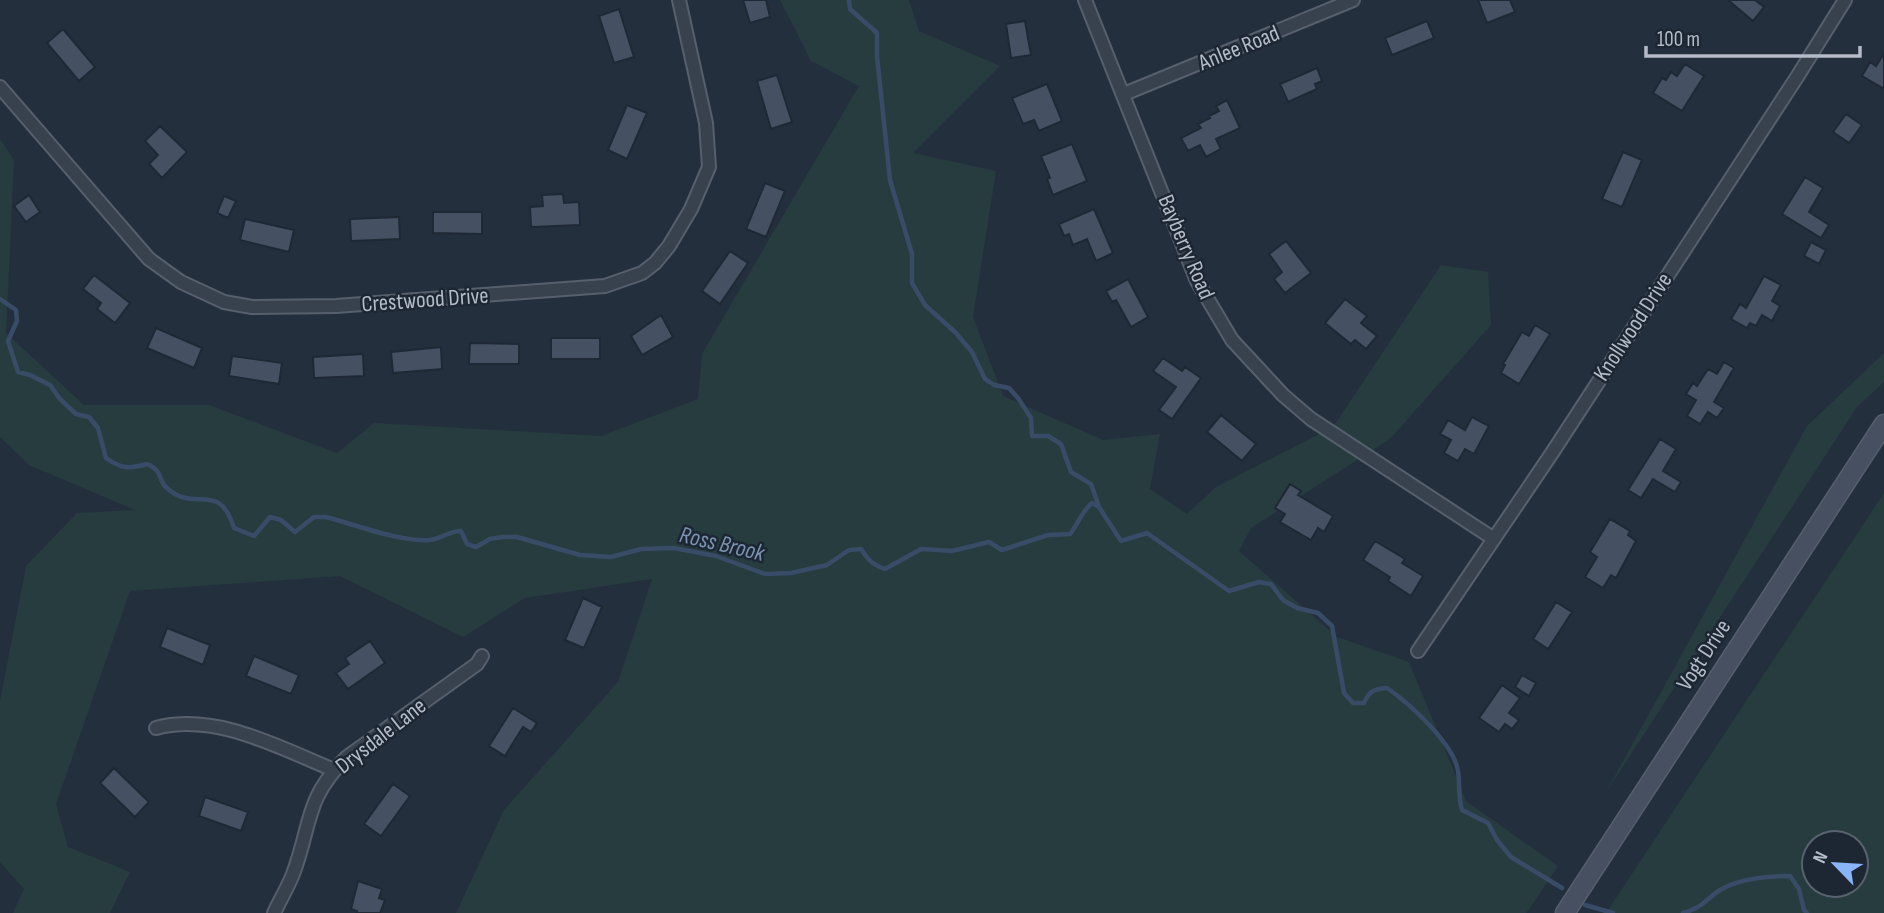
<svg xmlns="http://www.w3.org/2000/svg" width="1884" height="913" viewBox="0 0 1884 913" font-family="'Sofia Sans Condensed',sans-serif">
  <style>
    .green { fill: #263c3f; fill-rule: evenodd }
    .lines { fill: none; stroke-linecap: round; stroke-linejoin: round }
    .stream { stroke: #394c67; stroke-width: 4.5 }
    .building { fill: #455162; stroke: #1f2835; stroke-width: 2 }
    .street-casing { stroke: #565f6c; stroke-width: 16 }
    .secondary-casing { stroke: #565f6c; stroke-width: 21 }
    .street { stroke: #38414e; stroke-width: 12 }
    .secondary { stroke: #465061; stroke-width: 18 }
    .labels { text-anchor: middle; dominant-baseline: central; stroke-width: 5; stroke-linejoin: round; paint-order: stroke }
    .street-label { font-size: 23px; fill: #b4bcc9; stroke: #1d2633 }
    .water-label { font-size: 24px; font-style: italic; fill: #7c92b1; stroke: #1d2633 }
  </style>
  <rect width="100%" height="100%" fill="#242f3e"/>
  <path class="green" d="M 780,0 L 909,0 L 919,31 L 1000,66 L 913,153 L 996,171 L 973,317 L 1003,396 L 1103,440 L 1160,434 L 1150,489 L 1187,514 L 1216,487 L 1333,427 L 1441,265 L 1488,272 L 1491,325 L 1390,439 L 1251,528 L 1239,551 L 1337,637 L 1409,662 L 1466,801 L 1558,866 L 1530,908 L 1526,913 L 456,913 L 504,810 L 618,682 L 652,579 L 525,598 L 463,637 L 340,576 L 130,591 L 56,804 L 68,847 L 130,872 L 110,913 L 13,913 L 24,889 L 0,862 L 0,701 L 26,566 L 77,513 L 135,510 L 29,465 L 0,437 L 0,139 L 14,160 L 6,333 L 84,405 L 209,405 L 337,453 L 374,423 L 601,436 L 698,399 L 702,354 L 859,86 L 811,61 Z
    M 1884,353 L 1884,382 L 1857,407 L 1605,794 L 1807,426 Z
    M 1884,493 L 1884,913 L 1606,913 ZM 1814,843 L 1856,843 L 1856,885 L 1814,885 Z"/>
  <g class="lines">
    <path class="stream" d="M 849,0 L 850,9 L 877,33 L 877,56 L 890,180 L 912,254 L 912,283 L 925,305 L 955,332 L 972,352 L 985,379 L 994,385 L 1009,388 L 1018,398 L 1031,418 L 1032,436 L 1048,436 L 1061,444 L 1071,472 L 1091,484 L 1099,507
      M 0,299 L 16,310 L 17,321 L 8,341 L 18,372 L 30,375 L 50,385 L 60,399 L 76,414 L 89,417 L 98,428 L 106,458 C 121,469 130,469 147,464 C 166,473 156,480 168,489 C 196,513 219,480 234,528 L 254,536 L 270,517 L 281,520 L 295,532 L 314,517 L 326,517 C 357,525 399,542 430,540 C 441,539 449,531 461,531 L 467,544 L 476,547 L 490,539 L 502,537 L 517,537 L 580,555 L 611,557 L 641,549 L 674,548 L 716,556 L 765,574 L 791,573 L 827,565 L 849,550 L 861,549 C 868,560 873,565 885,569 L 921,549 L 952,551 L 989,542 L 1002,550 L 1048,535 L 1070,534 C 1078,524 1082,511 1092,503 L 1099,507 L 1121,541 L 1147,533 L 1229,591 L 1259,582 L 1271,584 L 1283,600 L 1297,608 L 1318,613 L 1332,626 L 1344,693 L 1353,703 L 1364,703 C 1369,691 1374,689 1387,688 C 1409,703 1454,744 1458,771 C 1460,785 1458,797 1462,810 L 1488,823 L 1497,840 L 1511,857 L 1562,888
      M 1585,905 L 1613,913
      M 1683,913 C 1706,906 1703,901 1720,890 C 1740,878 1768,876 1790,876 L 1799,889 L 1804,910 L 1807,913"/>
  </g>
  <path class="building" d="M 743,0 L 766,0 L 770,17 L 750,23 Z
    M 1478,0 L 1510,0 L 1515,12 L 1487,23 Z
    M 1728,0 L 1755,0 L 1764,7 L 1753,21 Z
    M 619,9 L 634,57 L 614,63 L 599,16 Z
    M 1025,21 L 1031,55 L 1011,58 L 1006,24 Z
    M 1427,21 L 1434,38 L 1392,55 L 1385,38 Z
    M 63,29 L 95,67 L 79,81 L 47,43 Z
    M 1884,53 L 1884,89 L 1862,76 L 1870,62 L 1876,66 Z
    M 1685,64 L 1704,76 L 1682,111 L 1653,93 L 1662,78 L 1666,80 L 1671,72 L 1677,76 Z
    M 1317,68 L 1322,81 L 1315,84 L 1317,89 L 1288,102 L 1280,84 Z
    M 777,75 L 792,122 L 771,129 L 757,81 Z
    M 1047,84 L 1062,121 L 1039,131 L 1034,120 L 1023,124 L 1012,98 Z
    M 1227,100 L 1240,128 L 1216,139 L 1221,149 L 1206,157 L 1200,145 L 1188,151 L 1181,138 L 1201,128 L 1198,124 L 1210,118 L 1209,116 L 1219,111 L 1216,106 Z
    M 627,105 L 647,113 L 627,159 L 608,150 Z
    M 1846,114 L 1862,125 L 1849,143 L 1833,132 Z
    M 160,126 L 187,152 L 162,178 L 149,164 L 158,155 L 145,141 Z
    M 1072,144 L 1087,181 L 1053,195 L 1047,179 L 1050,178 L 1041,156 Z
    M 1623,152 L 1642,160 L 1622,207 L 1602,199 Z
    M 1805,177 L 1823,188 L 1809,212 L 1829,225 L 1821,238 L 1782,214 Z
    M 765,183 L 785,191 L 766,237 L 746,229 Z
    M 563,194 L 564,203 L 579,202 L 580,225 L 531,227 L 530,207 L 543,206 L 542,195 Z
    M 29,195 L 40,212 L 26,222 L 14,206 Z
    M 224,196 L 236,201 L 228,218 L 217,213 Z
    M 1094,209 L 1113,253 L 1096,261 L 1087,239 L 1073,245 L 1069,234 L 1064,236 L 1059,224 Z
    M 433,212 L 482,212 L 482,234 L 433,233 Z
    M 399,217 L 400,239 L 351,241 L 350,219 Z
    M 245,219 L 294,230 L 289,252 L 240,240 Z
    M 1286,241 L 1311,273 L 1285,293 L 1274,279 L 1282,272 L 1269,254 Z
    M 1811,242 L 1826,250 L 1819,264 L 1804,256 Z
    M 730,251 L 748,263 L 720,304 L 702,291 Z
    M 94,275 L 130,303 L 115,323 L 97,309 L 101,303 L 83,289 Z
    M 1764,276 L 1781,285 L 1772,301 L 1780,306 L 1772,321 L 1762,315 L 1756,326 L 1750,323 L 1747,328 L 1731,319 L 1740,304 L 1746,308 Z
    M 1128,279 L 1148,317 L 1131,327 L 1116,300 L 1112,302 L 1106,291 Z
    M 1345,299 L 1367,316 L 1361,323 L 1377,336 L 1366,349 L 1355,340 L 1351,344 L 1325,323 Z
    M 661,315 L 673,337 L 642,355 L 631,336 Z
    M 1535,325 L 1550,334 L 1519,384 L 1501,373 L 1505,365 L 1503,364 L 1522,332 L 1529,336 Z
    M 156,328 L 202,348 L 194,368 L 147,348 Z
    M 551,338 L 600,338 L 600,359 L 551,359 Z
    M 470,343 L 519,344 L 519,364 L 469,364 Z
    M 441,347 L 442,369 L 393,373 L 391,352 Z
    M 363,354 L 364,376 L 314,378 L 313,357 Z
    M 232,356 L 282,363 L 279,384 L 229,376 Z
    M 1163,358 L 1182,371 L 1185,367 L 1201,378 L 1172,419 L 1159,410 L 1176,387 L 1153,371 Z
    M 1724,362 L 1734,368 L 1714,402 L 1724,408 L 1717,418 L 1708,412 L 1700,424 L 1687,416 L 1696,400 L 1686,394 L 1693,383 L 1697,386 L 1708,369 L 1717,374 Z
    M 1221,415 L 1256,444 L 1242,461 L 1207,432 Z
    M 1472,417 L 1489,426 L 1474,454 L 1465,449 L 1458,461 L 1444,453 L 1451,440 L 1440,434 L 1448,420 L 1465,430 Z
    M 1660,439 L 1676,449 L 1663,471 L 1681,482 L 1675,492 L 1653,479 L 1641,498 L 1628,490 Z
    M 1290,484 L 1301,491 L 1298,495 L 1333,516 L 1324,532 L 1318,528 L 1311,540 L 1280,522 L 1285,514 L 1275,508 Z
    M 1610,519 L 1630,531 L 1628,535 L 1636,541 L 1616,578 L 1611,575 L 1603,588 L 1585,577 L 1597,557 L 1590,552 Z
    M 1375,541 L 1405,559 L 1402,563 L 1423,576 L 1411,596 L 1388,581 L 1390,577 L 1363,560 Z
    M 583,598 L 602,607 L 584,648 L 565,640 Z
    M 1556,602 L 1572,612 L 1548,649 L 1533,639 Z
    M 167,628 L 210,645 L 203,665 L 160,647 Z
    M 370,641 L 385,663 L 348,689 L 336,673 L 349,664 L 345,658 Z
    M 254,656 L 299,675 L 291,694 L 246,676 Z
    M 1522,675 L 1536,683 L 1529,696 L 1515,687 Z
    M 1502,685 L 1520,698 L 1509,713 L 1519,720 L 1512,729 L 1505,724 L 1499,732 L 1479,718 Z
    M 513,708 L 537,723 L 531,732 L 523,727 L 505,756 L 489,746 Z
    M 114,768 L 149,802 L 135,817 L 100,783 Z
    M 393,784 L 410,796 L 381,836 L 364,824 Z
    M 205,797 L 248,812 L 241,831 L 199,816 Z
    M 358,881 L 382,889 L 379,898 L 385,900 L 380,913 L 356,913 L 357,911 L 351,909 Z"/>
  <g class="lines">
    <defs>
      <path id="street" d="M 1085,0 L 1197,281 L 1232,340 L 1283,395 L 1311,419 L 1494,539
        M 0,87 L 149,259 L 181,282 L 224,302 L 252,307 L 336,306 L 605,286 L 642,273 L 655,263 L 669,246 L 691,209 L 709,167 L 706,123 L 679,0
        M 1124,94 L 1353,0
        M 1418,651 L 1552,453 L 1797,77 L 1845,0
        M 156,728 C 216,712 280,748 334,770
        M 274,913 C 280,900 288,887 293,874 C 312,824 304,799 347,757 L 477,664 L 482,656"/>
      <path id="secondary" d="M 1565,913 L 1884,424"/>
    </defs>
    <use href="#street" class="street-casing"/>
    <use href="#secondary" class="secondary-casing"/>
    <use href="#street" class="street"/>
    <use href="#secondary" class="secondary"/>
  </g>
  <g class="labels">
    <g class="street-label">
      <text transform="translate(1239 48) rotate(-22)">Anlee Road</text>
      <text transform="translate(1186 247) rotate(67)">Bayberry Road</text>
      <text transform="translate(425 300) rotate(-4)">Crestwood Drive</text>
      <text transform="translate(1633 327) rotate(-57)">Knollwood Drive</text>
      <text transform="translate(1704 655) rotate(-57)">Vogt Drive</text>
      <text transform="translate(381 736) rotate(-38)">Drysdale Lane</text>
    </g>
    <g class="water-label">
      <text transform="translate(722 544) rotate(13)">Ross Brook</text>
    </g>
  </g>
  <g transform="translate(1835 864) rotate(295)"><circle r="33" fill="#1d2633" stroke="#59626f" stroke-width="2"/>
  <path d="M0-5L12 26L0 18L-12 26Z" fill="#8ab4f8"/>
  <text y="-10" font-size="19" font-weight="bold" text-anchor="middle" fill="#b4bcc9">N</text>
  </g>
  <path d="M1646 46v10h214v-10" fill="none" stroke="#b4bcc9" stroke-width="3.5"/>
  <text x="1657" y="46" font-size="21" fill="#b4bcc9" stroke="#1d2633" stroke-width="5" paint-order="stroke">100 m</text>
</svg>
